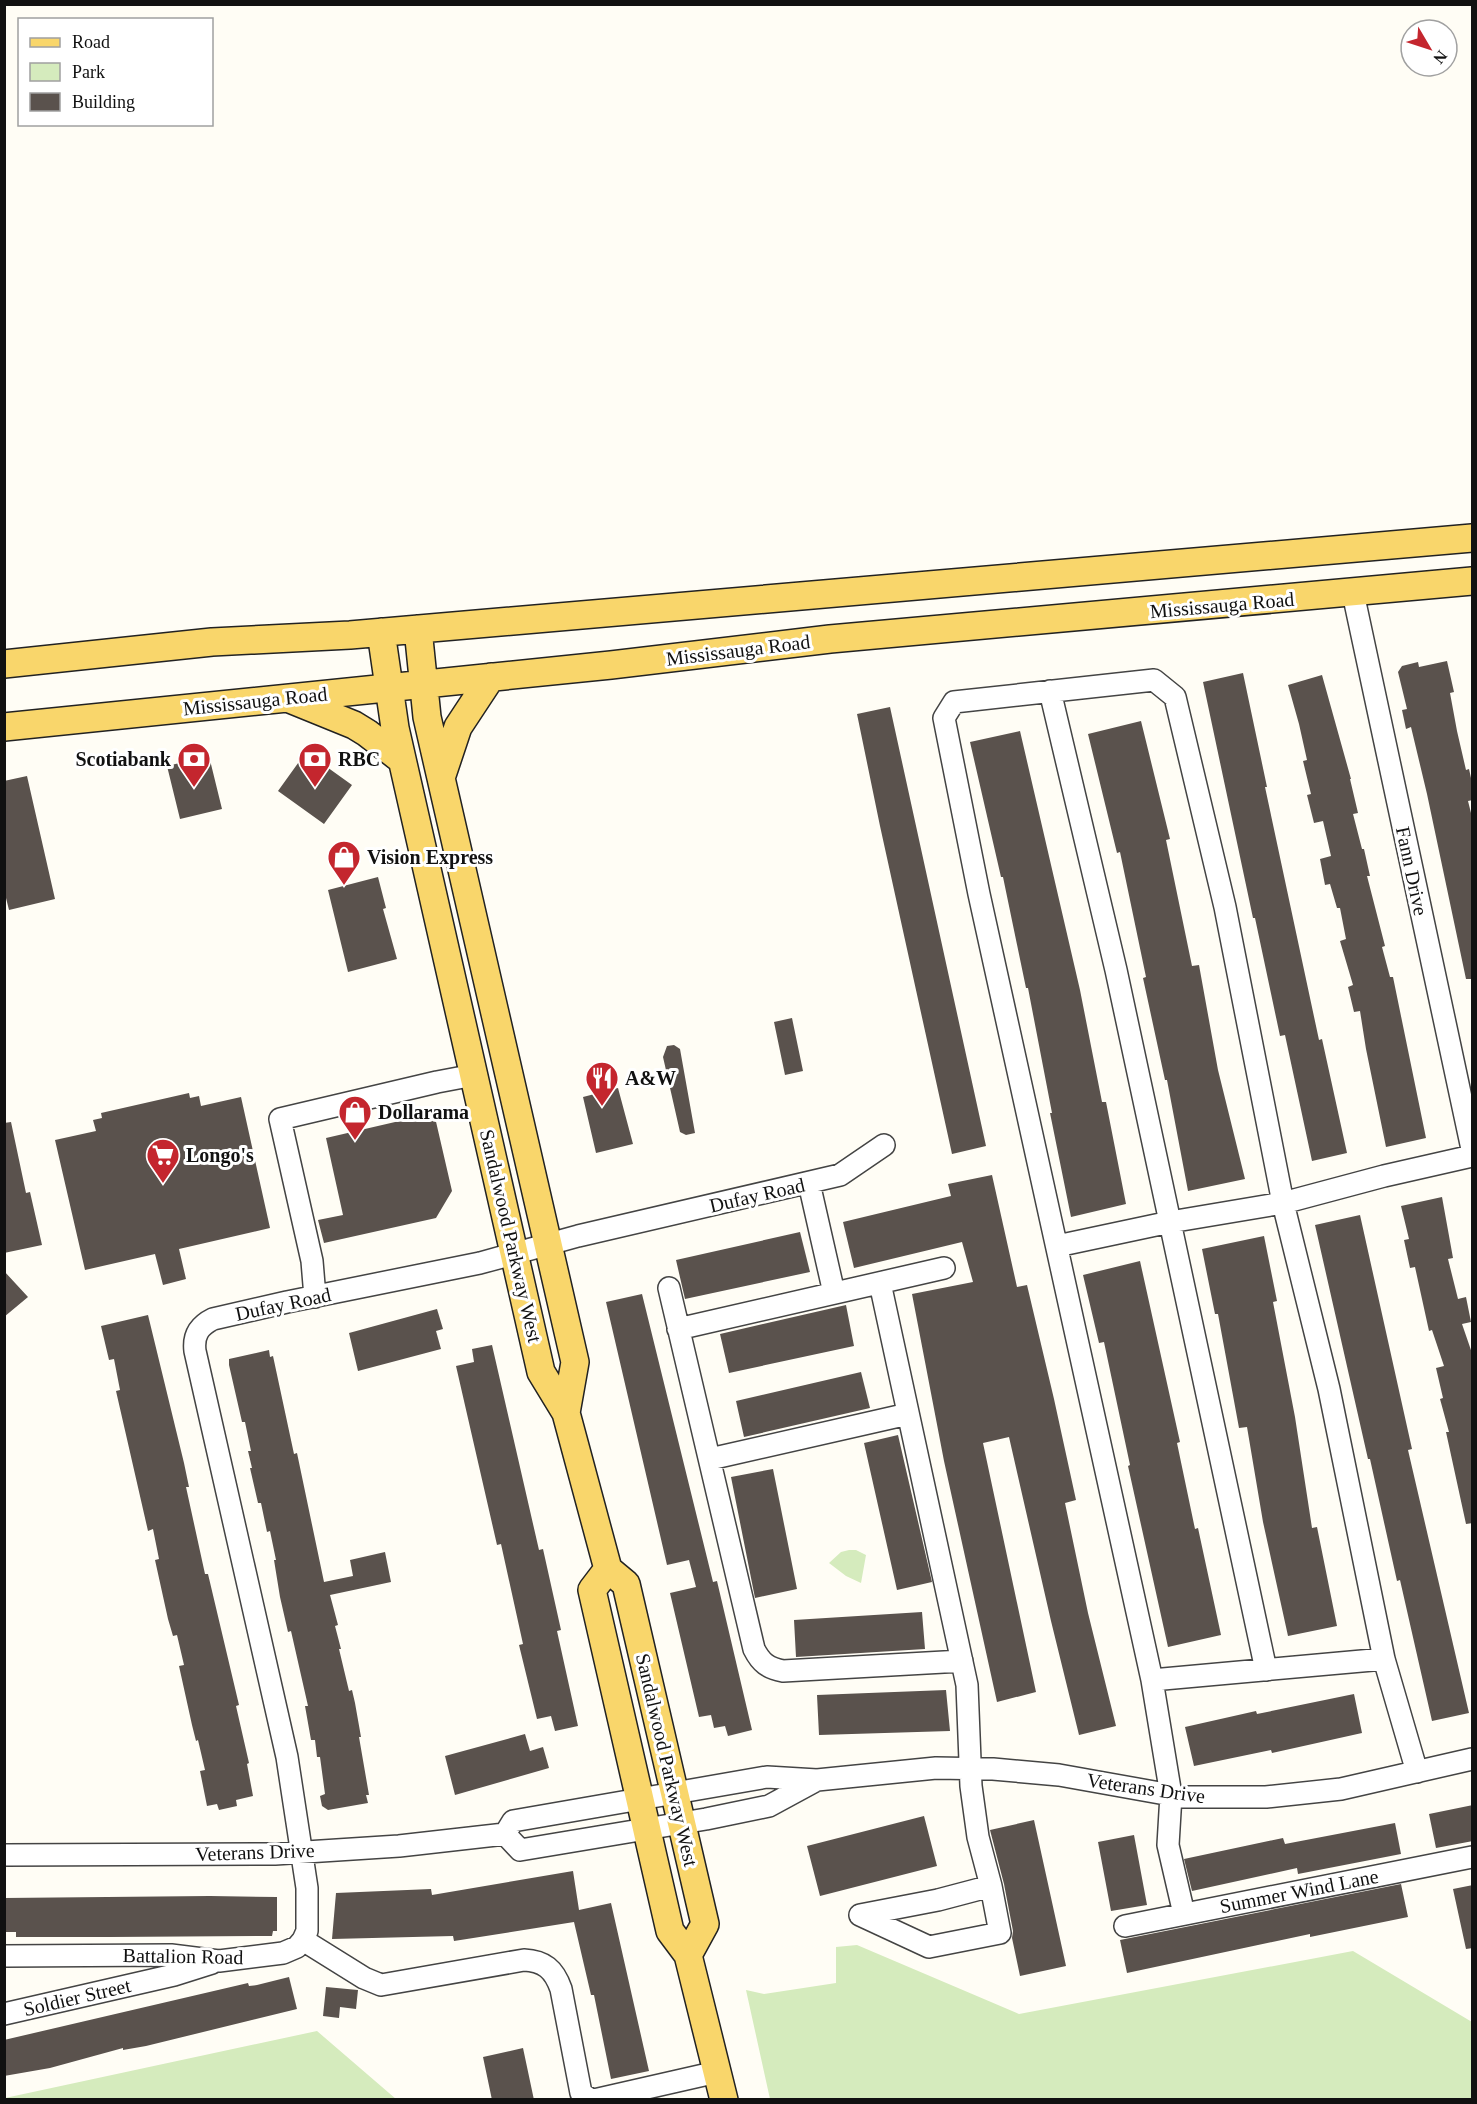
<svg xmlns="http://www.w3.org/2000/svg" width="1477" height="2104" viewBox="0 0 1477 2104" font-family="Georgia,serif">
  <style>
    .green { fill: #d5ebbd }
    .building { fill: #5a524d }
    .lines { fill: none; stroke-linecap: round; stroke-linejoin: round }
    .minor-casing { stroke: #444; stroke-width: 24 }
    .major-casing { stroke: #222; stroke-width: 30 }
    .minor { stroke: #fff; stroke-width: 21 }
    .major { stroke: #f9d66b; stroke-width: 27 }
    .labels { text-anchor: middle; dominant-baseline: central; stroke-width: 6; stroke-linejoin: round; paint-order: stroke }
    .street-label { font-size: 20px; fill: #111; stroke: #fff }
    .poi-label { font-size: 20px; font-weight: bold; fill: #111; stroke: #fff; text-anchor: start }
  </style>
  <rect width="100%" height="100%" fill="#fffdf5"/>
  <path class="green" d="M 849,1550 L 856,1550 L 866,1555 L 861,1583 L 846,1576 L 829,1563 L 841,1552 Z
    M 857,1945 L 1019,2014 L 1353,1951 L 1472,2022 L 1472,2099 L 770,2099 L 746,1990 L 764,1994 L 836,1983 L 836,1947 Z
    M 317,2031 L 396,2099 L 5,2099 L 5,2098 Z"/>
  <path class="building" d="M 1447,661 L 1454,692 L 1450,693 L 1457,731 L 1466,770 L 1469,769 L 1473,787 L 1473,800 L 1468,801 L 1473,821 L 1473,979 L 1466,979 L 1427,794 L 1411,727 L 1406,729 L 1402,710 L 1407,709 L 1398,672 L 1402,666 L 1418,662 L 1419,667 Z
    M 1243,673 L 1267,787 L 1265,787 L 1319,1040 L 1322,1039 L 1347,1153 L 1312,1161 L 1285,1035 L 1280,1036 L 1255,918 L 1253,918 L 1203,682 Z
    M 1322,675 L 1351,779 L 1350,779 L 1358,813 L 1353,814 L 1362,849 L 1364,849 L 1370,876 L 1367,876 L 1385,946 L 1382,947 L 1390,977 L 1393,977 L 1426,1138 L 1386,1147 L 1366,1049 L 1360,1011 L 1354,1012 L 1348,987 L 1353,985 L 1340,941 L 1346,939 L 1340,908 L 1337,908 L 1330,884 L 1325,885 L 1320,859 L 1331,856 L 1323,821 L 1314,823 L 1307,795 L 1311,794 L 1303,761 L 1307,760 L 1299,724 L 1288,685 Z
    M 890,707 L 986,1146 L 952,1154 L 880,826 L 857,714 Z
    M 1141,721 L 1170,839 L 1166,840 L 1192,966 L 1199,965 L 1218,1070 L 1245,1179 L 1188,1191 L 1167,1080 L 1165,1080 L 1143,978 L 1146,977 L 1120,852 L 1117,853 L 1088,734 Z
    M 1020,731 L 1080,990 L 1102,1102 L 1106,1102 L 1126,1204 L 1071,1217 L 1050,1113 L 1052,1113 L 1028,988 L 1026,988 L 1003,877 L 1001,877 L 970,742 Z
    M 306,752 L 352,785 L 324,824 L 278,791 Z
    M 209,756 L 222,809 L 180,819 L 167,766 Z
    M 27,776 L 55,899 L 9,910 L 4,890 L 4,781 Z
    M 378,877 L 386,908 L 383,909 L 397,959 L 348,972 L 328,890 Z
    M 792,1018 L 803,1071 L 785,1075 L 774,1022 Z
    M 674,1045 L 680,1049 L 695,1133 L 686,1135 L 680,1132 L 663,1057 L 667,1046 Z
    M 618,1088 L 633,1144 L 596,1153 L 583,1097 Z
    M 189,1093 L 190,1098 L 199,1096 L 201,1106 L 241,1097 L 270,1228 L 179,1249 L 186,1279 L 163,1285 L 155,1254 L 85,1270 L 55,1140 L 96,1131 L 93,1120 L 102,1118 L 101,1113 Z
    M 434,1113 L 452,1191 L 436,1218 L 324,1243 L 318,1220 L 343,1215 L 326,1138 Z
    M 11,1122 L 26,1193 L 30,1192 L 42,1245 L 4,1253 L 4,1123 Z
    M 992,1175 L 1017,1287 L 1027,1285 L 1054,1399 L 1076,1500 L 1065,1503 L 1088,1613 L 1116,1726 L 1079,1735 L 1051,1621 L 1009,1437 L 983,1443 L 1036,1692 L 997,1702 L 944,1461 L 912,1294 L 973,1282 L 962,1242 L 854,1268 L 843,1222 L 951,1196 L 948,1184 Z
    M 1442,1197 L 1453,1258 L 1448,1259 L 1458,1299 L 1466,1297 L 1471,1322 L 1462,1324 L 1473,1356 L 1473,1523 L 1466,1524 L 1446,1432 L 1449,1432 L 1440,1399 L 1443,1398 L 1436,1368 L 1444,1366 L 1432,1330 L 1429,1331 L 1415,1267 L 1410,1268 L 1404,1240 L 1409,1239 L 1401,1206 Z
    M 1360,1215 L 1412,1449 L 1408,1450 L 1469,1713 L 1432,1721 L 1400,1580 L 1397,1581 L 1370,1459 L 1368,1459 L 1315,1225 Z
    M 800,1232 L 810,1272 L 685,1299 L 676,1260 Z
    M 1264,1236 L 1277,1301 L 1273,1302 L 1295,1417 L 1312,1528 L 1317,1527 L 1337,1626 L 1288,1636 L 1263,1522 L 1247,1427 L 1239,1428 L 1218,1314 L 1215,1314 L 1202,1249 Z
    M 1140,1261 L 1180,1442 L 1177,1443 L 1195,1529 L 1198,1528 L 1221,1635 L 1168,1647 L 1128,1466 L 1130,1465 L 1104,1342 L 1099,1343 L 1083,1275 Z
    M 4,1271 L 28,1297 L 4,1317 Z
    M 642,1294 L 713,1582 L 717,1581 L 752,1730 L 728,1736 L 725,1726 L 714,1728 L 711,1715 L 699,1717 L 670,1593 L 696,1587 L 689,1560 L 667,1565 L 606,1302 Z
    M 846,1305 L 854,1346 L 729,1373 L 720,1334 Z
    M 437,1309 L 443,1329 L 436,1331 L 441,1349 L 358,1371 L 349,1333 Z
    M 148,1315 L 184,1463 L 189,1487 L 186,1487 L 205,1574 L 208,1574 L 239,1705 L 236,1706 L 249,1763 L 247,1764 L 253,1796 L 236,1800 L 237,1806 L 219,1810 L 217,1804 L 207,1806 L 200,1771 L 205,1770 L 198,1740 L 196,1741 L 192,1725 L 179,1666 L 184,1665 L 177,1635 L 173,1636 L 168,1619 L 155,1560 L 159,1559 L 153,1529 L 148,1531 L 116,1391 L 120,1390 L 114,1359 L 109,1360 L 101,1326 Z
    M 492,1345 L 539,1550 L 543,1549 L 561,1630 L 557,1631 L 578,1726 L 555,1731 L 551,1716 L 537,1719 L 519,1645 L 523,1644 L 501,1544 L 497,1545 L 456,1366 L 474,1362 L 472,1349 Z
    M 269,1350 L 270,1357 L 273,1356 L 294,1454 L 297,1453 L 324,1582 L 353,1576 L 350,1560 L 385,1552 L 391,1582 L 330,1595 L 338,1625 L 335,1626 L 341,1649 L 339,1649 L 349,1691 L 352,1690 L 355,1703 L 361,1737 L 359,1737 L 369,1795 L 366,1795 L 368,1803 L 328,1810 L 322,1806 L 320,1796 L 325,1794 L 320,1757 L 317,1757 L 315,1740 L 311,1740 L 305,1706 L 308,1706 L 291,1631 L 288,1632 L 280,1597 L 274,1560 L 276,1560 L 270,1531 L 267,1532 L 261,1503 L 258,1503 L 250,1468 L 252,1468 L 248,1451 L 251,1451 L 245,1422 L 242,1422 L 229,1365 L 229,1359 Z
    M 861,1372 L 870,1408 L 744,1437 L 736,1401 Z
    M 898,1435 L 932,1582 L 897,1590 L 864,1443 Z
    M 773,1469 L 797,1589 L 755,1598 L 731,1477 Z
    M 922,1612 L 925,1649 L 796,1657 L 794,1620 Z
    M 946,1690 L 950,1731 L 819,1735 L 817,1695 Z
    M 1354,1694 L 1362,1733 L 1272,1753 L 1271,1750 L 1194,1766 L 1185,1727 L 1256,1711 L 1257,1714 Z
    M 525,1734 L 530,1751 L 543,1747 L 549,1768 L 455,1795 L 445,1756 Z
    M 1473,1805 L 1473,1841 L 1436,1848 L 1429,1814 Z
    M 924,1816 L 937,1866 L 820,1896 L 807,1846 Z
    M 1034,1820 L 1066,1966 L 1020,1976 L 1012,1938 L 1013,1931 L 1004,1884 L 990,1830 Z
    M 1395,1823 L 1401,1854 L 1298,1874 L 1297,1868 L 1192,1891 L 1184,1859 L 1283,1838 L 1285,1844 Z
    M 1134,1835 L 1147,1905 L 1111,1911 L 1098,1842 Z
    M 573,1871 L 579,1910 L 611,1903 L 649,2071 L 611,2079 L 594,1995 L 591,1995 L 574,1922 L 454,1941 L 453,1936 L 332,1939 L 336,1893 L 431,1889 L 432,1895 Z
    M 1401,1884 L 1408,1917 L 1310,1937 L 1310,1934 L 1127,1973 L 1120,1940 Z
    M 1473,1885 L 1473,1948 L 1466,1949 L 1453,1889 Z
    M 210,1896 L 277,1897 L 277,1931 L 273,1931 L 272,1936 L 110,1937 L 16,1937 L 16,1932 L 4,1932 L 4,1898 Z
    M 289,1977 L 297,2009 L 146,2046 L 123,2050 L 123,2048 L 50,2068 L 4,2076 L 4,2040 L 248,1983 L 249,1986 L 257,1985 Z
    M 326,1987 L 358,1990 L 356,2009 L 340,2007 L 339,2018 L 323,2016 Z
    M 523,2048 L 534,2100 L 492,2100 L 483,2057 Z"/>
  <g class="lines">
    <defs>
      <path id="minor" d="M 1353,593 L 1472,1149
        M 1050,691 L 1116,970 L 1266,1670
        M 809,1183 L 834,1293
        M 1057,1246 L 1170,1222 L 1283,1203 L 1384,1176 L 1472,1156
        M 669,1288 L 754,1649 C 761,1663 768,1668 783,1671 L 962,1661
        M 315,1297 L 312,1261 L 280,1119 L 437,1082 L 474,1075
        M 678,1329 L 944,1268
        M 710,1459 L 908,1414
        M 1152,1680 L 1384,1659
        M 505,1834 L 520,1850 L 706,1819 L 769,1806 L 817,1780
        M 4,1855 L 275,1854 L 399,1846 L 505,1834 L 513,1821 L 767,1777 L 817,1780 L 936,1768 L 993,1769 L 1059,1775 L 1182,1797 L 1266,1797 L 1341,1789 L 1472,1759
        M 1184,1914 L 1168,1845 L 1171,1795 L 1152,1680 L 979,894 L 944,718 L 954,702 L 1154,680 L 1175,697 L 1225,907 L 1283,1203 L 1329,1389 L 1384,1659 L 1417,1772
        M 860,1915 L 938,1900 L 991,1886 L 978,1837 L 971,1786 L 967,1685 L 880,1283
        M 860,1915 L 929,1947 L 1000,1933 L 991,1886
        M 1125,1926 L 1472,1857
        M 303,1940 L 364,1978 L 381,1985 L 524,1960 C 544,1961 554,1969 561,1989 L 581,2093 L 591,2100
        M 4,1956 L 171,1955 L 219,1961 L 283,1953 L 297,1947 L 303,1940 L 307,1931 L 307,1888 L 287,1757 L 195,1351 C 193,1335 199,1326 213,1319 L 287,1302 L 480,1263 L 578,1236 L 840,1175 L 884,1145
        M 4,2014 L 174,1975 L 212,1963
        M 594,2100 L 717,2072"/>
      <path id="major" d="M 418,629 L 427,717 L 575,1362 L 566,1413
        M 381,632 L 395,728 L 541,1372 L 566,1413 L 608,1569 L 626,1584 L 705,1924 L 688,1955
        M 4,664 L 212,642 L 350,635 L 1472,538
        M 290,699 L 354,725 L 367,733 L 402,760
        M 4,727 L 611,665 L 830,639 L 1472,581
        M 441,778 L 458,727 L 491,677
        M 608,1569 L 592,1590 L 670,1931 L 688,1955 L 724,2100"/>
    </defs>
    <use href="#minor" class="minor-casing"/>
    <use href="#major" class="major-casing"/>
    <use href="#minor" class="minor"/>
    <use href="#major" class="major"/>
  </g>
  <defs>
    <symbol id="bank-pin" viewBox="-11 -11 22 30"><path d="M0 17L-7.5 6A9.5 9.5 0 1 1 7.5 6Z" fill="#c4262e" stroke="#fff"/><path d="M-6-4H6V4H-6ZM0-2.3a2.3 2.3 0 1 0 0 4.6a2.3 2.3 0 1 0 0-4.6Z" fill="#fff"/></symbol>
    <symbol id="shop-pin" viewBox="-11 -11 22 30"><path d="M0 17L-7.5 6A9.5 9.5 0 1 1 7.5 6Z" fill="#c4262e" stroke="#fff"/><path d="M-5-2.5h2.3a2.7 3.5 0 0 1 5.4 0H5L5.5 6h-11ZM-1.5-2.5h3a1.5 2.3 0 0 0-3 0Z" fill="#fff"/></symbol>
    <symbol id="restaurant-pin" viewBox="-11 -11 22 30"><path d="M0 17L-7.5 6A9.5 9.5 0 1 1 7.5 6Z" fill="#c4262e" stroke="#fff"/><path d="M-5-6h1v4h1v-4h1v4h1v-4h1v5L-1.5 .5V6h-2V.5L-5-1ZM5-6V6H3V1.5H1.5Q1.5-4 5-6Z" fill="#fff"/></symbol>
    <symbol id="supermarket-pin" viewBox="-11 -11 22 30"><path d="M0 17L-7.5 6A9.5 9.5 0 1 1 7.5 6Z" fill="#c4262e" stroke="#fff"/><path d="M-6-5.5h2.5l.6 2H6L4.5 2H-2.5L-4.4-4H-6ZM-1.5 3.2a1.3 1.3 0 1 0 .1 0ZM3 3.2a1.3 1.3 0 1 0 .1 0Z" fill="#fff"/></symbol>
  </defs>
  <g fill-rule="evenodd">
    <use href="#bank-pin" x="175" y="740" width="38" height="52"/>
    <use href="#bank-pin" x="296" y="740" width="38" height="52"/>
    <use href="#shop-pin" x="325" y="838" width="38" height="52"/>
    <use href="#restaurant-pin" x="583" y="1059" width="38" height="52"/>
    <use href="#shop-pin" x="336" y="1093" width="38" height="52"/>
    <use href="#supermarket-pin" x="144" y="1136" width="38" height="52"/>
  </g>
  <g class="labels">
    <g class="street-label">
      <text transform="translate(1222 605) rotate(-5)">Mississauga Road</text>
      <text transform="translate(738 650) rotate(-7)">Mississauga Road</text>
      <text transform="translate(255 701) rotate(-6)">Mississauga Road</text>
      <text transform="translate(1412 871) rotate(78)">Fann Drive</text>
      <text transform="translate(757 1195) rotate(-13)">Dufay Road</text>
      <text transform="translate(511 1236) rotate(77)">Sandalwood Parkway West</text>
      <text transform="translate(283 1304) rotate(-12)">Dufay Road</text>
      <text transform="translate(667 1760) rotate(77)">Sandalwood Parkway West</text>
      <text transform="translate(1146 1788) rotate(8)">Veterans Drive</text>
      <text transform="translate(255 1852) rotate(-2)">Veterans Drive</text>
      <text transform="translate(1299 1891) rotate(-11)">Summer Wind Lane</text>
      <text transform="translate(183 1956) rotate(1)">Battalion Road</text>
      <text transform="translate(77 1997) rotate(-13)">Soldier Street</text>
    </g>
    <g class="poi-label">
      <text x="171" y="759" text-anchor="end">Scotiabank</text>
      <text x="338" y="759">RBC</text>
      <text x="367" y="857">Vision Express</text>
      <text x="625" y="1078">A&amp;W</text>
      <text x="378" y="1112">Dollarama</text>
      <text x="186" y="1155">Longo's</text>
    </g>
  </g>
  <rect width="1477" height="2104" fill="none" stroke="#111111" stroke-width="12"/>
  <rect x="18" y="18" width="195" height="108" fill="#ffffff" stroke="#a0a0a0" stroke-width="1.5"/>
  <rect x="30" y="38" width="30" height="9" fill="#f9d66b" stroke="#a0a0a0" stroke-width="1.5"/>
  <text x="72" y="48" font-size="18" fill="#111111">Road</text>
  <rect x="30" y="63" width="30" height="18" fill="#d5ebbd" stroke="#a0a0a0" stroke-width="1.5"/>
  <text x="72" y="78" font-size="18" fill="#111111">Park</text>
  <rect x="30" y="93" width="30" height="18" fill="#5a524d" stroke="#a0a0a0" stroke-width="1.5"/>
  <text x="72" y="108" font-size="18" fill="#111111">Building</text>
  <g transform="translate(1429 48) rotate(129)"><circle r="28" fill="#ffffff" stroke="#a0a0a0" stroke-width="1.5"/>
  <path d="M0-4.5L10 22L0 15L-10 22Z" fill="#c4262e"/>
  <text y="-9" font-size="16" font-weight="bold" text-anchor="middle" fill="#111111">N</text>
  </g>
</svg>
